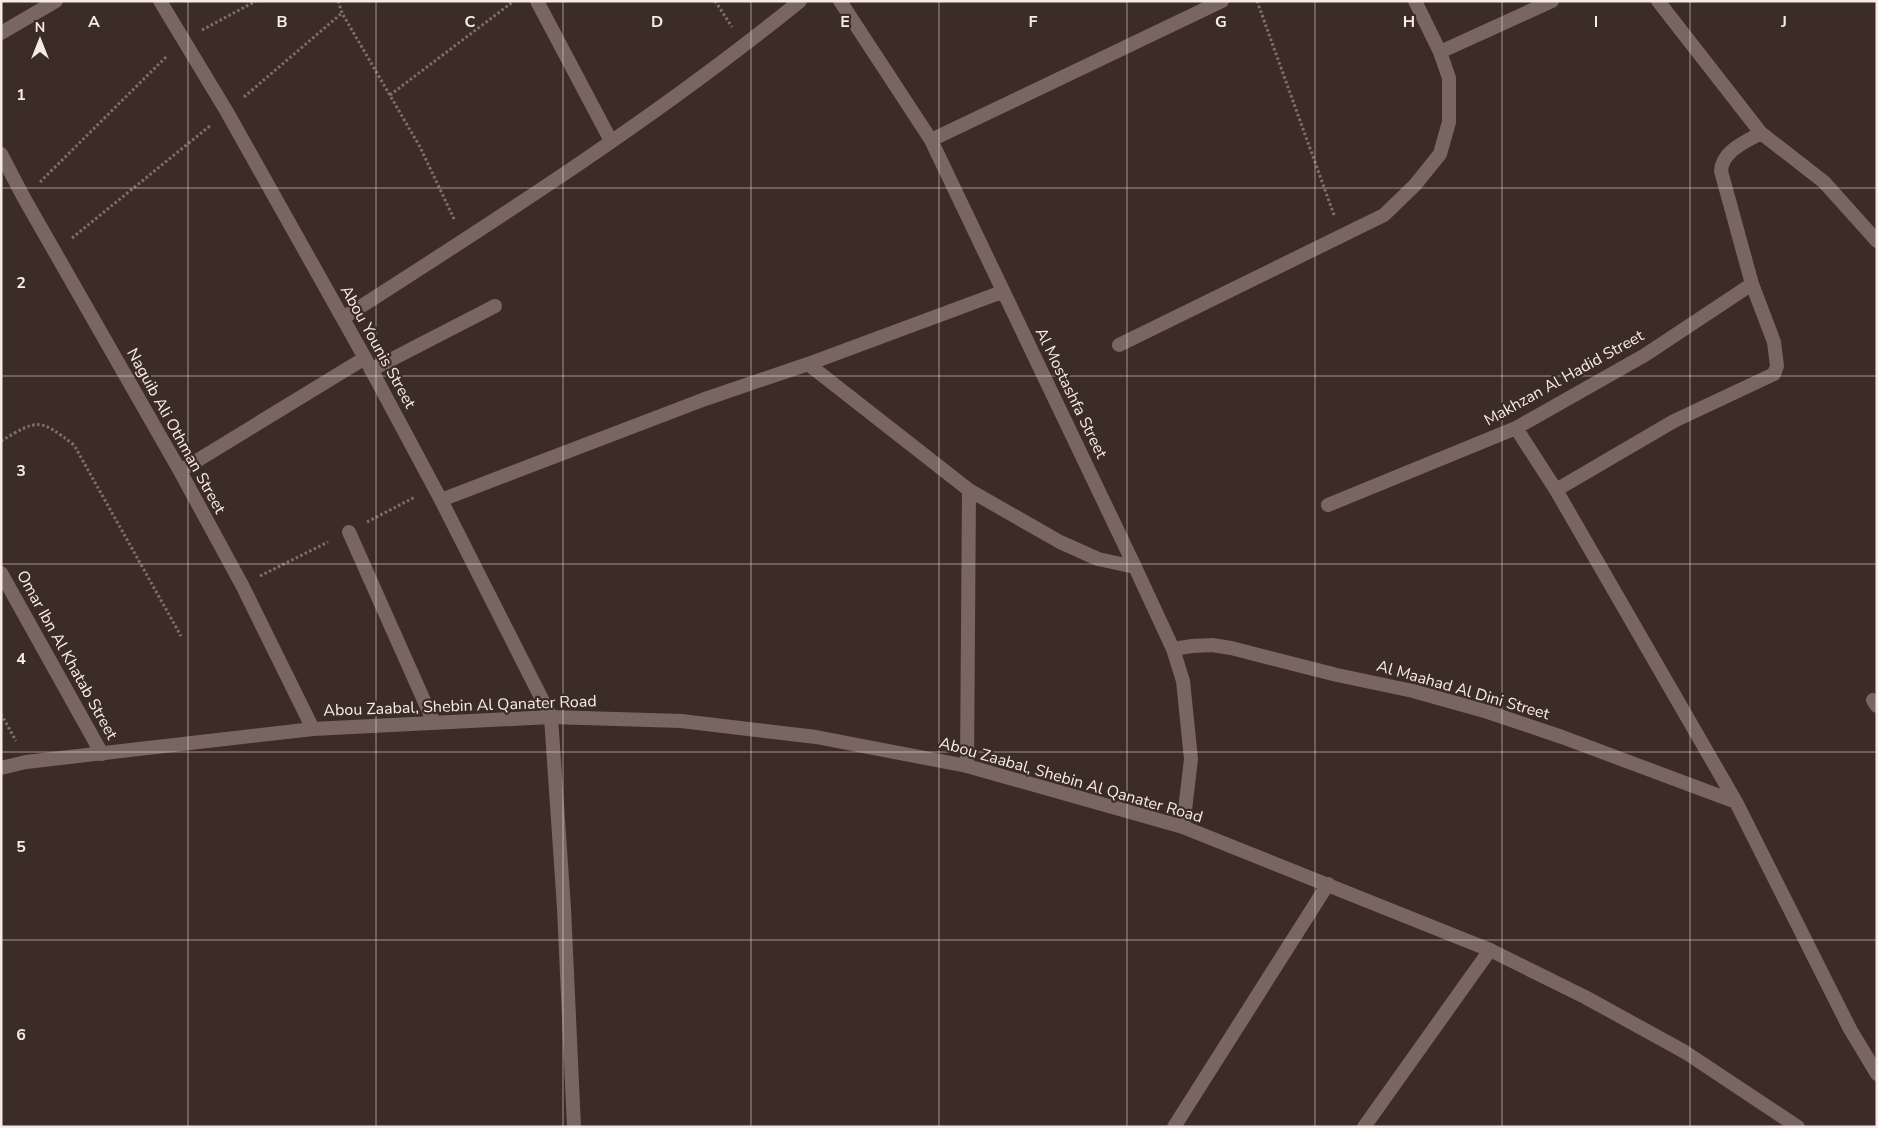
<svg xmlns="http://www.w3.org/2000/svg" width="1878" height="1128" viewBox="0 0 1878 1128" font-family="'Nunito Sans',sans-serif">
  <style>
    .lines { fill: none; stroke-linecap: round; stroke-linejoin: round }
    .path { stroke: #7d6f6b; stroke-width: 3; stroke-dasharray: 2.5 2.5; stroke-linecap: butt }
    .service { stroke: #796661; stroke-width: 14 }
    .minor { stroke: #796661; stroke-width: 14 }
    .tertiary { stroke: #796661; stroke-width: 14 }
    .grid { fill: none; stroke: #f6ebe8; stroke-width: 1; stroke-opacity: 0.55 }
    .labels { text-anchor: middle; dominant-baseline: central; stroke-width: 4.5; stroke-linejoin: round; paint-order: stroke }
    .street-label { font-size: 16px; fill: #f6ebe8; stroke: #3c2c27 }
    .grid-label { font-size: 16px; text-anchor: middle; font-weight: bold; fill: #f6ebe8; stroke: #3c2c27; stroke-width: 4.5; stroke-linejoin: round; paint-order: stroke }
  </style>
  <rect width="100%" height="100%" fill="#3c2c27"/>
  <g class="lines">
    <path class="path" d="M 338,1 L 342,13 L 420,147 L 455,221
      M 715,1 L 732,27
      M 1257,1 L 1334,215
      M 202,30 L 256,1
      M 390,95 L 514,1
      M 244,97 L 342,13
      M 40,182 L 167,56
      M 72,238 L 211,125
      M 1,441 C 38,419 39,418 74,445 L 181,636
      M 367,522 L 415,497
      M 260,576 L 328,542
      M 1,714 L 16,741"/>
    <path class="service" d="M 371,370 L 495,306"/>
    <path class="minor" d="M 160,1 L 227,112 L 365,358 L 441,500 L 551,717 L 564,908 L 574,1127
      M 537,1 L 611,141
      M 840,1 L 931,140 L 1135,567 L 1173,649 L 1183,681 L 1191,759 L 1183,827
      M 1658,1 L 1761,133 L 1824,182 L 1877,241
      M 1,33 L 56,1
      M 1440,52 L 1552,1
      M 931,140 L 1222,1
      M 1,154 L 24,198 L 180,471 L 242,585 L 313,729
      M 343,318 C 499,218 656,118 800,1
      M 1119,345 L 1384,215 L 1415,185 L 1440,154 L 1449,122 L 1449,78 L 1440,52 L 1415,1
      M 808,364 L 1002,292
      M 1516,428 L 1556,490 L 1736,802 L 1850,1029 L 1877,1074
      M 180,471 L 365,358
      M 1556,490 L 1674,421 L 1774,374 L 1777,366 L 1774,342 L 1752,284 L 1721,171 C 1722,151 1745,142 1761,133
      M 441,500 L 705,399 L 808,364 L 969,490 L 1060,542 L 1098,559 L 1135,567
      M 1328,505 L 1516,428 L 1645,355 L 1752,284
      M 349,532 L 434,723
      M 1,573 L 102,754
      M 1173,649 L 1192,646 L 1212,645 L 1231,648 L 1337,675 L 1413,691 L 1488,712 L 1562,737 L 1736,802
      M 1873,700 L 1877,706
      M 967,766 L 969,490
      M 1174,1127 L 1328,884
      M 1364,1127 L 1490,950"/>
    <path class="tertiary" d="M 1,768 L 26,762 L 313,729 L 551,717 L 681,721 L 816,737 L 967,766 L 1183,827 L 1490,950 L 1585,997 L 1685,1052 L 1798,1127"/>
  </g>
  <path class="grid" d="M 188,1 L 188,1127M 376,1 L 376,1127M 563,1 L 563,1127M 751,1 L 751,1127M 939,1 L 939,1127M 1127,1 L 1127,1127M 1315,1 L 1315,1127M 1502,1 L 1502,1127M 1690,1 L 1690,1127M 1,188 L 1877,188M 1,376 L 1877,376M 1,564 L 1877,564M 1,752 L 1877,752M 1,940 L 1877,940"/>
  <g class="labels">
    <g class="street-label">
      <text transform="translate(378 347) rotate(61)">Abou Younis Street</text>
      <text transform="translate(1564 378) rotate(-29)">Makhzan Al Hadid Street</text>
      <text transform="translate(1071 393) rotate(64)">Al Mostashfa Street</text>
      <text transform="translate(176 431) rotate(61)">Naguib Ali Othman Street</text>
      <text transform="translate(67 655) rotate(61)">Omar Ibn Al Khatab Street</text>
      <text transform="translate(1463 690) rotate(16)">Al Maahad Al Dini Street</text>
      <text transform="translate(460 706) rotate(-2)">Abou Zaabal, Shebin Al Qanater Road</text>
      <text transform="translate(1071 780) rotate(16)">Abou Zaabal, Shebin Al Qanater Road</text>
    </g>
  </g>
  <g class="grid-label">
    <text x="94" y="27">A</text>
    <text x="282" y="27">B</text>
    <text x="470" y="27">C</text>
    <text x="657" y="27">D</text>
    <text x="845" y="27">E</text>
    <text x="1033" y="27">F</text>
    <text x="1221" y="27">G</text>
    <text x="1409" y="27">H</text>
    <text x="1596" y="27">I</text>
    <text x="1784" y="27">J</text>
    <text x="21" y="100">1</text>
    <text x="21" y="288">2</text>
    <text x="21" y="476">3</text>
    <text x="21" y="664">4</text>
    <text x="21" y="852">5</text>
    <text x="21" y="1040">6</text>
  </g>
  <rect width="1878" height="1128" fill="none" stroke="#f6ebe8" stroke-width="5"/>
  <g transform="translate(40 40)" stroke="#3c2c27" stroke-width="4" paint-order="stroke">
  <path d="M0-4L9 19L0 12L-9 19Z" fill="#f6ebe8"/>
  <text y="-8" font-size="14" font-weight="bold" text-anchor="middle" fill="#f6ebe8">N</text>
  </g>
</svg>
